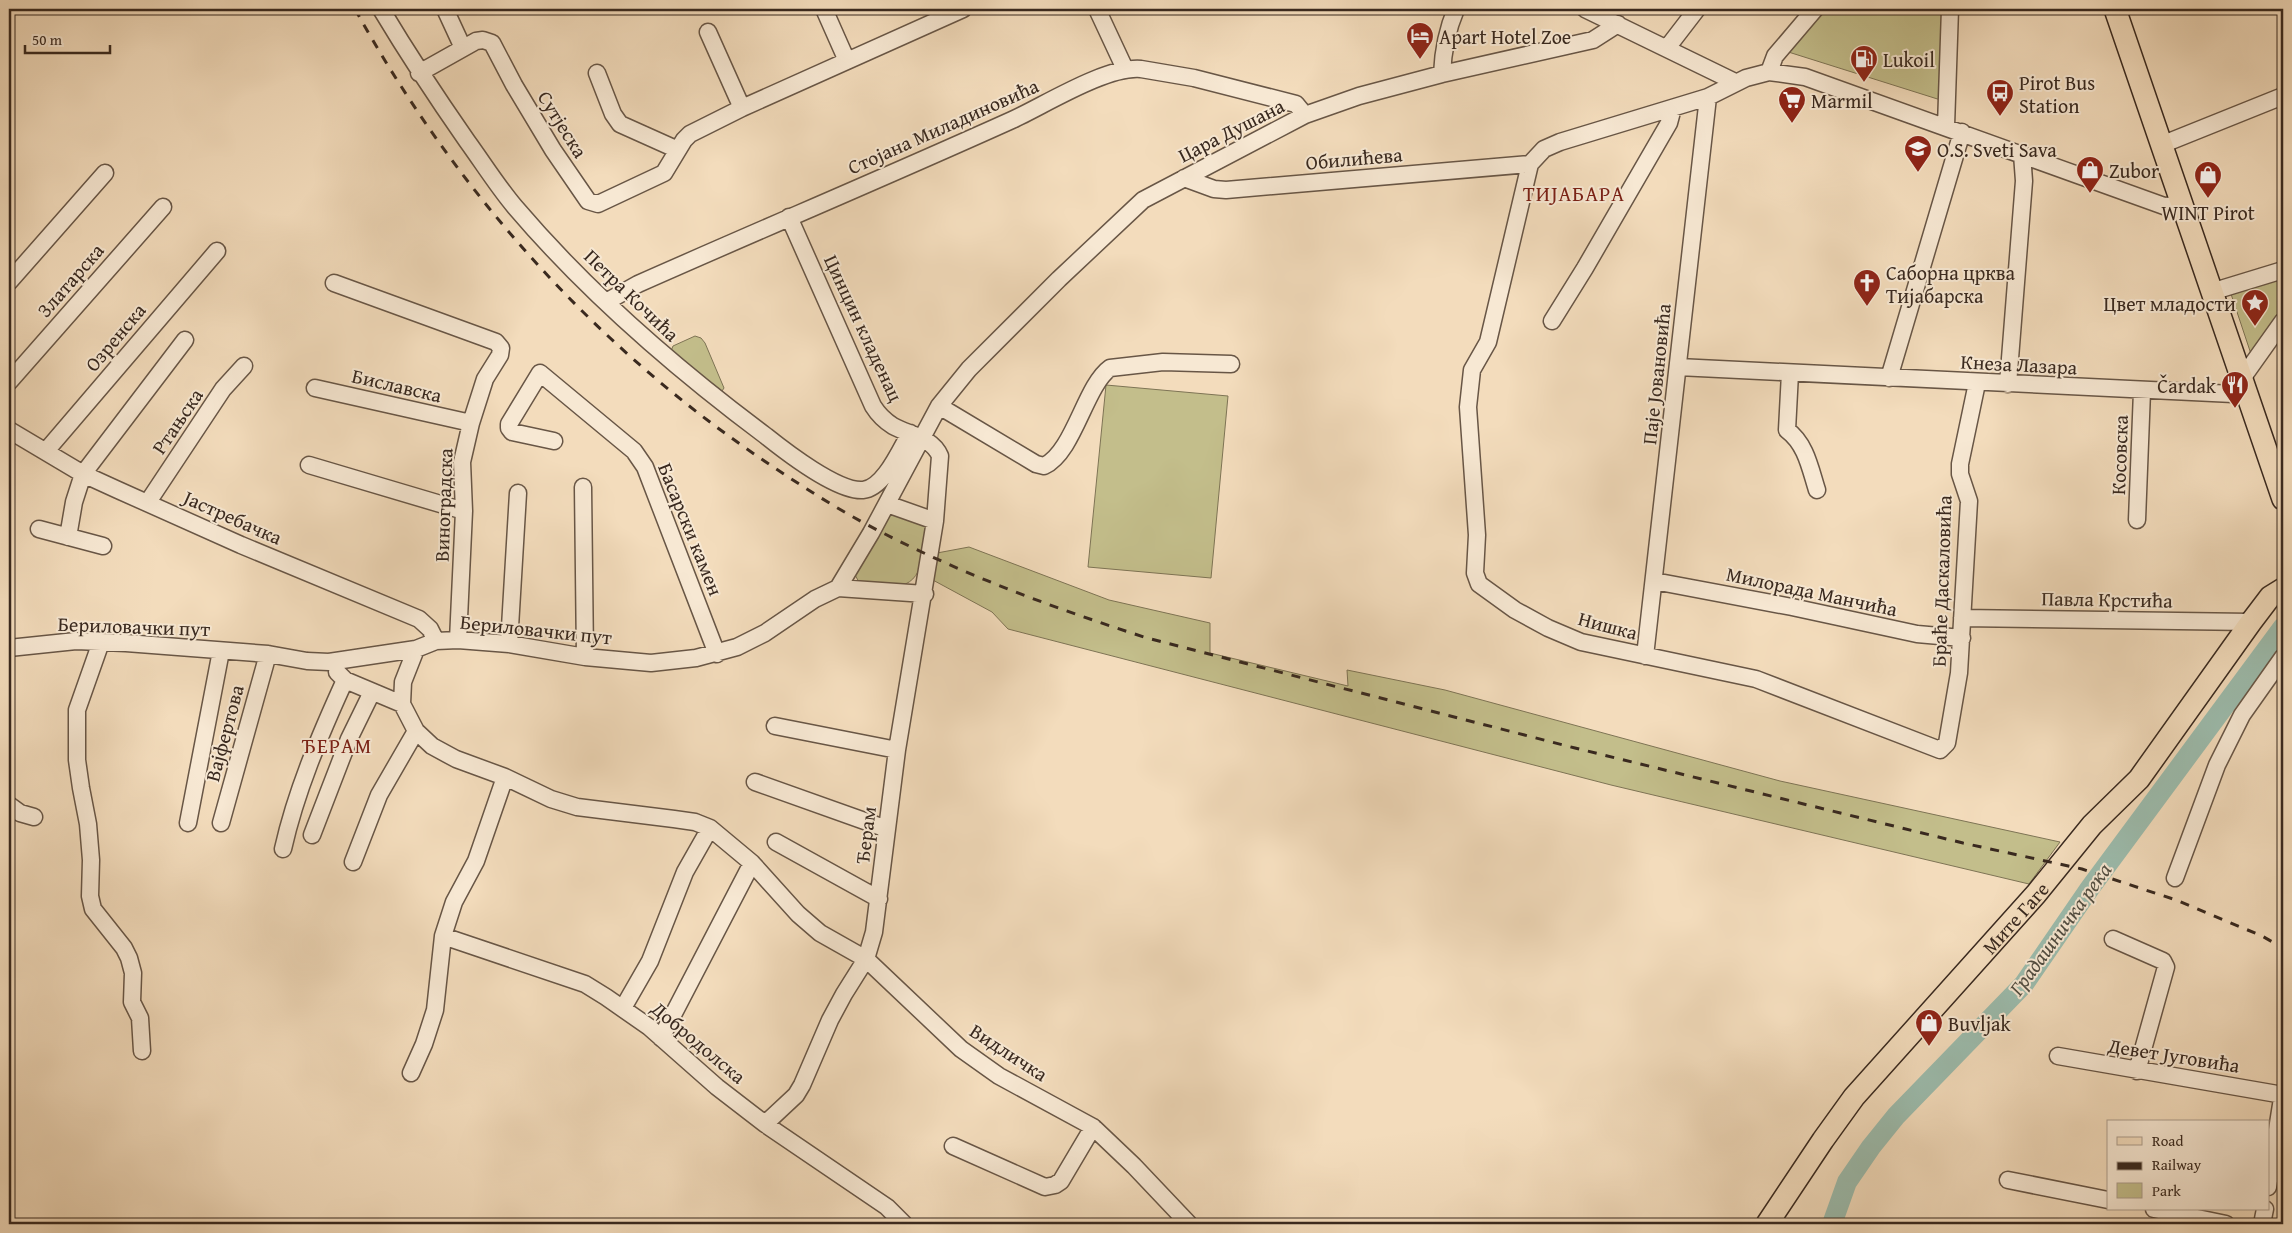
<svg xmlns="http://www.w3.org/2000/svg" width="2292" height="1233" viewBox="0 0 2292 1233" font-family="'Gentium Book Plus',serif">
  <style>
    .green { fill: #c3be8b; stroke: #7e7455 }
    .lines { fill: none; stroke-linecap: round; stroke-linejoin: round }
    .river { stroke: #9cbcad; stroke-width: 20 }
    .minor-casing { stroke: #685646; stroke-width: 19 }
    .major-casing { stroke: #39291f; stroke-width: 24 }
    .minor { stroke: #f7e8d3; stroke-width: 16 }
    .major { stroke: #f3dcbc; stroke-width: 21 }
    .rail { stroke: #39291f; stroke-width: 3; stroke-dasharray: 9 9; stroke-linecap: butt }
    .labels { text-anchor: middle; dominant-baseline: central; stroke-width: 4; stroke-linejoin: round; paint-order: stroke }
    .poi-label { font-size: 20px; fill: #39291f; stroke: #f7e8d3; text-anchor: start }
    .street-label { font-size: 20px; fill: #39291f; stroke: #f7e8d3 }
    .neighbourhood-label { font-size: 21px; letter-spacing: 1px; fill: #7a1f14; stroke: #f7e8d3 }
    .water-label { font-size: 21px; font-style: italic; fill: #524e42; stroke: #f7e8d3 }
  </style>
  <rect width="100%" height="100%" fill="#f3dcbc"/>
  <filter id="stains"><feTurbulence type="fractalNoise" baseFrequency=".004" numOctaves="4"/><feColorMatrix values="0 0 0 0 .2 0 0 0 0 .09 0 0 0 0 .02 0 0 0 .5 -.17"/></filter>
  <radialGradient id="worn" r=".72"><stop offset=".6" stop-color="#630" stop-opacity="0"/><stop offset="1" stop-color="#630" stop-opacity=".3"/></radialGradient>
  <path class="green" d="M 1819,9 L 1953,9 L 1947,102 L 1782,50 Z
    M 2283,271 L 2283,316 L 2253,360 L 2229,288 Z
    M 695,336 L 701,338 L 705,343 L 724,388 L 722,391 L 671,351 L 673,346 Z
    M 1106,385 L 1228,396 L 1211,578 L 1088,567 Z
    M 893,510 L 928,522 C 925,543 926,586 895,586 C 883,586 871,584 859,582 L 855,575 L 858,566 Z
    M 969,547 L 1109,600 L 1210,623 L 1210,653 L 1348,686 L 1347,670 L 1445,690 L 1780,781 L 2060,842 L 2029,884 L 1611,785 L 1008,629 L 992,612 L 931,579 L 937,553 Z"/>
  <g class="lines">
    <path class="river" d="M 1832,1224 L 1847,1182 L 1871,1147 L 1896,1116 L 2024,984 L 2090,888 L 2283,627"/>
    <defs>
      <path id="minor" d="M 381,9 C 408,54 437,98 467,141 C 483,163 498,187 515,207 C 589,294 675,368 766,436 C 786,452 838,492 863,490 C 884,488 900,450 910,433
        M 445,9 L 463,48
        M 824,9 L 847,61
        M 1097,9 L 1125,69
        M 1585,9 L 1735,82
        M 708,32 L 742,108
        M 1667,48 L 1697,9
        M 1769,72 L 1775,56 L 1815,9
        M 419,73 L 476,41 L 483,40 L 492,43 L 514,85 L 553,150 L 588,201 L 598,204 L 664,173 L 684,140 L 690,134 L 742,108 L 963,9
        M 597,73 L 613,114 L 620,124 L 678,150
        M 1442,74 C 1443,51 1447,30 1456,9
        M 1946,126 L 1950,9
        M 2161,145 L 2283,96
        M 1530,164 L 1488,342 L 1472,370 L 1468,407 L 1477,535 L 1475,573 L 1479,584 L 1515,610 L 1548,628 L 1581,642 L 1756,679 L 1940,750 L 1947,743 L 1959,673 L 1969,501 L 1960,474 L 1960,464 L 1977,383
        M 1184,178 L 1214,189 L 1226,190 L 1530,164 L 1544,149 L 1560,142 L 1708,97 L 1746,78 L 1769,72 L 1805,77 L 2164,206 L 2181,205
        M 789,217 L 873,406 C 878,414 885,421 893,426 C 909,435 932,437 940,456 L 935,521 L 887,504
        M 9,282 L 105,173
        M 334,283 L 496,342 L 501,348 L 500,355 L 485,379 L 471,423 L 462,462 L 464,511 L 458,640
        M 2211,292 L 2283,270
        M 606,302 L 638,284 C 762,229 888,176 1012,120 C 1045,105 1106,66 1141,69 L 1194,78 L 1296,104 L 1305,115
        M 1552,321 L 1585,268 L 1669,123 L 1673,108
        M 1678,367 L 2233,394 L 2245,392
        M 1790,373 L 1787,430 C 1806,444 1810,468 1817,490
        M 1889,378 L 1962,132
        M 2241,380 L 2283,321
        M 9,382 L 163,207
        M 2008,384 L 2024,181 L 2022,154
        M 315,388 L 471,423
        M 939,406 L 1036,464 L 1044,466 C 1074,452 1085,386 1110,368 L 1163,362 L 1231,364
        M 9,430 L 83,474 L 118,490 L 241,545 L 419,619 L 430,629 L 436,641
        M 554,441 L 512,432 L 509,428 L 509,424 L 540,373 L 634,451 L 645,467 L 717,654
        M 46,451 L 217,251
        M 309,465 L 464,511
        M 583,487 L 585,657
        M 148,502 L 223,389 L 244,366
        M 2137,520 L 2142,391
        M 39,529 L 103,546
        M 68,537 L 74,502 L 83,474 L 185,340
        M 1654,581 L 1792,607 L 1917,634 L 1962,638
        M 838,588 L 871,533 L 939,406 L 969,369 L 1059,279 L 1143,200 L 1305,115 L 1359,96 L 1442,74 L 1593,40 L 1618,24
        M 1962,618 L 2251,622
        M 101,642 L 77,710 L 77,760 L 81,788 L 88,824 L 91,860 L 90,896 L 93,909 L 124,948 L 129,958 L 133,973 L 132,1002 L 140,1018 L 142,1051
        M 509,644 L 518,493
        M 9,648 L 76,641 L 126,643 L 268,654 L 307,661 L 329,662 L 416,649 L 436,641 L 458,640 L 509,644 L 585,657 L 651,663 L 696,658 L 737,647 L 765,633 L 815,599 L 838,588 L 925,594
        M 416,649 L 403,682 L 402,704 L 416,731 L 432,746 L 456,759 L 505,777 L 551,799 L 577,807 L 674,819 L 695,822 L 710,828 L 752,863 L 798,914 L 820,933 L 866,959 L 961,1049 L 999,1076 L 1093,1127 L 1134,1166 L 1189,1224
        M 1645,656 L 1708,97
        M 337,672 L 345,680 L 402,704
        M 775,726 L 897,750
        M 755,782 L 887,829
        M 9,805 L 20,813 L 34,817
        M 188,823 L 221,651
        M 221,823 L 268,654
        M 312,835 L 349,739 L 372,692
        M 776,842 L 879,899
        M 283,849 C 296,791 320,735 345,680
        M 353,862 L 379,795 L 416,731
        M 2175,878 L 2217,765 L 2242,715 L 2283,657
        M 443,936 L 585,984 L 606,997 L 649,1027 L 717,1087 L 765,1124 L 887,1207 L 904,1224
        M 2113,939 L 2163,961 L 2166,967 L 2137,1071
        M 623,1008 L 650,961 L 685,872 L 710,828
        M 661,1038 L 752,863
        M 2058,1056 L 2283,1095
        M 411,1073 L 424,1044 L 435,1010 L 443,936 L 454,902 L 476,861 L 505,777
        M 765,1124 L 796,1095 L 802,1085 L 830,1020 L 844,994 L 866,959 L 874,932 L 897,750 L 935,521
        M 953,1146 L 1045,1187 L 1055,1185 L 1061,1181 L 1093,1127
        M 2008,1180 L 2108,1200
        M 2268,1187 L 2283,1092
        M 2154,1209 L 2226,1224
        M 2262,1224 L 2265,1209"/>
      <g id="major">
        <path d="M 2115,9 L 2283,499"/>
        <path id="s1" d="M 1767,1224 L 1823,1140 L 1854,1097 L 2036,894 L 2092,825 L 2139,779 L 2251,622 L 2270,597 L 2283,589"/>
      </g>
    </defs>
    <use href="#minor" class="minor-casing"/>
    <use href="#major" class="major-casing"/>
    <use href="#minor" class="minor"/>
    <use href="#major" class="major"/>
    <path class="rail" d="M 355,9 C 454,188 590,342 760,458 C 800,485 841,512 885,534 C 969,577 1057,609 1147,638 L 1575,748 L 1963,843 L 2082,869 L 2176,900 L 2262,936 L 2283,948"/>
  </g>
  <defs>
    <symbol id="hotel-pin" viewBox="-11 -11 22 30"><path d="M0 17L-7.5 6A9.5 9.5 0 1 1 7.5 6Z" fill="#8f2418" stroke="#f7e8d3"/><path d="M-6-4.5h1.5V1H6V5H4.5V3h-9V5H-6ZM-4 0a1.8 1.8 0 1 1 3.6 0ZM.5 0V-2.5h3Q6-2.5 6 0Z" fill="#fff"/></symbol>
    <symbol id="fuel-pin" viewBox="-11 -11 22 30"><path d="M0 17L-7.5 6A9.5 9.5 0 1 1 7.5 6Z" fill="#8f2418" stroke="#f7e8d3"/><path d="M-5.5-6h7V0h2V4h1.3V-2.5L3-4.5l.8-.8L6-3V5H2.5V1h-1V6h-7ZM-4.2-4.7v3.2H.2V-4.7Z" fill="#fff"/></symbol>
    <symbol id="bus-pin" viewBox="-11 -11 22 30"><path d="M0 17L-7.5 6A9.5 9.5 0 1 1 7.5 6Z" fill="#8f2418" stroke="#f7e8d3"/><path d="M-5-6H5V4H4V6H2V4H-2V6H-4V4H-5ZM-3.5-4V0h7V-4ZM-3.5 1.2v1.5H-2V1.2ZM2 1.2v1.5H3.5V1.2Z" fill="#fff"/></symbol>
    <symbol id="supermarket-pin" viewBox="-11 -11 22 30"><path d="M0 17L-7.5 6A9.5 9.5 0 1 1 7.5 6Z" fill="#8f2418" stroke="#f7e8d3"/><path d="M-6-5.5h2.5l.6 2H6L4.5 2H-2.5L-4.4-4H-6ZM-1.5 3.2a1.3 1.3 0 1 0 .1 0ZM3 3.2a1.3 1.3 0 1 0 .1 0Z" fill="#fff"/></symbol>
    <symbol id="school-pin" viewBox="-11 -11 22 30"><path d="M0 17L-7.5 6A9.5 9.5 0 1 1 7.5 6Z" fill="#8f2418" stroke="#f7e8d3"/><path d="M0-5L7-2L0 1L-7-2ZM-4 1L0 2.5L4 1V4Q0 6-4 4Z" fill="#fff"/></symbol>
    <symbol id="shop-pin" viewBox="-11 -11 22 30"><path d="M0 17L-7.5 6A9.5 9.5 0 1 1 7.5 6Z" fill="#8f2418" stroke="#f7e8d3"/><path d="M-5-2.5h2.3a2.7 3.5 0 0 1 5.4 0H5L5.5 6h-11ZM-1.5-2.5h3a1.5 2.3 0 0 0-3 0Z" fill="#fff"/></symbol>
    <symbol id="church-pin" viewBox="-11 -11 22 30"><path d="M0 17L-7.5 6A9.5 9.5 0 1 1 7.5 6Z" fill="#8f2418" stroke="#f7e8d3"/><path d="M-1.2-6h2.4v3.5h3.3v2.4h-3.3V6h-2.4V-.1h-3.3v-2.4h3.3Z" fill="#fff"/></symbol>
    <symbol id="sight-pin" viewBox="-11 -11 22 30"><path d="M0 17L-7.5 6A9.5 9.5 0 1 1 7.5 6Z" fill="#8f2418" stroke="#f7e8d3"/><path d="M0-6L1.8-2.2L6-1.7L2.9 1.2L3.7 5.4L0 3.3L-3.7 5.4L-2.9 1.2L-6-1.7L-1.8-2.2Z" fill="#fff"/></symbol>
    <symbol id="restaurant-pin" viewBox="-11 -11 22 30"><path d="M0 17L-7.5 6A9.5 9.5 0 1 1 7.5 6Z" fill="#8f2418" stroke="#f7e8d3"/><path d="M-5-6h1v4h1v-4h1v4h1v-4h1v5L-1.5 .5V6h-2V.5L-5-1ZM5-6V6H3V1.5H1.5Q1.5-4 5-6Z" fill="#fff"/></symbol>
  </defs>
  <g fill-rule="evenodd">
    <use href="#hotel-pin" x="1404" y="20" width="32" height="43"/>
    <use href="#fuel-pin" x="1848" y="43" width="32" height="43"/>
    <use href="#bus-pin" x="1984" y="77" width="32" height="43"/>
    <use href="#supermarket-pin" x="1776" y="84" width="32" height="43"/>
    <use href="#school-pin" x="1902" y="133" width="32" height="43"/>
    <use href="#shop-pin" x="2074" y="154" width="32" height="43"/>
    <use href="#shop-pin" x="2192" y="159" width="32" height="43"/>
    <use href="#church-pin" x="1851" y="267" width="32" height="43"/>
    <use href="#sight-pin" x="2239" y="287" width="32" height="43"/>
    <use href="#restaurant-pin" x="2219" y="369" width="32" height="43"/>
    <use href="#shop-pin" x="1913" y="1007" width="32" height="43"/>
  </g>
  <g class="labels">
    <g class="poi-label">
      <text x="1439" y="36">Apart Hotel Zoe</text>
      <text x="1883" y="59">Lukoil</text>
      <text x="2019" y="82">Pirot Bus<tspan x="2019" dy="23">Station</tspan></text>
      <text x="1811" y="100">Marmil</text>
      <text x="1937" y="149">O.S. Sveti Sava</text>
      <text x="2109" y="170">Zubor</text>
      <text x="2208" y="212" text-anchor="middle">WINT Pirot</text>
      <text x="1886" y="272">Саборна црква<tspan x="1886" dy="23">Тијабарска</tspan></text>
      <text x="2236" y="303" text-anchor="end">Цвет младости</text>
      <text x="2216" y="385" text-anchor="end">Čardak</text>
      <text x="1948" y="1023">Buvljak</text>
    </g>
    <g class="street-label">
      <text transform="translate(563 124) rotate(58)">Сутјеска</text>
      <text transform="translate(943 126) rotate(-24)">Стојана Миладиновића</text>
      <text transform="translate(1231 130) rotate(-27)">Цара Душана</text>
      <text transform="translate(1354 158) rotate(-5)">Обилићева</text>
      <text transform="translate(70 280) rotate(-49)">Златарска</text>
      <text transform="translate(632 295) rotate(44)">Петра Кочића</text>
      <text transform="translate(864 328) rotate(65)">Цинцин кладенац</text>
      <text transform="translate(115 337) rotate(-50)">Озренска</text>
      <text transform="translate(2019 364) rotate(3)">Кнеза Лазара</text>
      <text transform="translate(1656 374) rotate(-84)">Паје Јовановића</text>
      <text transform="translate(397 385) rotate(13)">Биславска</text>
      <text transform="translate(177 421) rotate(-56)">Ртањска</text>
      <text transform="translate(2119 455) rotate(-88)">Косовска</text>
      <text transform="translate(443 505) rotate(-88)">Виноградска</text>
      <text transform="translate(233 517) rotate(24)">Јастребачка</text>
      <text transform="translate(691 529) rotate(68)">Басарски камен</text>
      <text transform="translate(1941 581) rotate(-88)">Браће Даскаловића</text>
      <text transform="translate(1812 591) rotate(12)">Милорада Манчића</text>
      <text transform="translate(2107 599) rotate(1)">Павла Крстића</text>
      <text transform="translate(1608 625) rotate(15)">Нишка</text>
      <text transform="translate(134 626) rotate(2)">Бериловачки пут</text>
      <text transform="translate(536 629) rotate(6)">Бериловачки пут</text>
      <text transform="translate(224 733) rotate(-75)">Вајфертова</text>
      <text transform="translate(865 835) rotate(-83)">Ђерам</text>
      <text stroke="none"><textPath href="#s1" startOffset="395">Мите Гаге</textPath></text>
      <text transform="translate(699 1042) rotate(40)">Добродолска</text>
      <text transform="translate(1009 1052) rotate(33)">Видличка</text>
      <text transform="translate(2174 1055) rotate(9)">Девет Југовића</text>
    </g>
    <g class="neighbourhood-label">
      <text x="1574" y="193">ТИЈАБАРА</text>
      <text x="337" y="745">ЂЕРАМ</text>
    </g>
    <g class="water-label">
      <text transform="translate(2060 929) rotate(-54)">Градашничка река</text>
    </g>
  </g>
  <rect width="2292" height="1233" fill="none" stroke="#f3dcbc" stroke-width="30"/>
  <rect x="10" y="10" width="2272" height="1213" fill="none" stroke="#39291f" stroke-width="2.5"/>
  <rect x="15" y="15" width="2262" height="1203" fill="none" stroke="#39291f"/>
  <rect x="2107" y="1120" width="162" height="90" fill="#f7e8d3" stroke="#ab9c8b"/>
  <rect x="2117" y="1137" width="25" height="8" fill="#f3dcbc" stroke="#ab9c8b"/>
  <text x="2152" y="1146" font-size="15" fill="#39291f">Road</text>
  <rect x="2117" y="1162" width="25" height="8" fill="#39291f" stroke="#ab9c8b"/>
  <text x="2152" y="1170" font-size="15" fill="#39291f">Railway</text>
  <rect x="2117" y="1183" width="25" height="15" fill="#c3be8b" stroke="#ab9c8b"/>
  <text x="2152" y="1196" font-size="15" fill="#39291f">Park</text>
  <path d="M25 45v8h85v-8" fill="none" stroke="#39291f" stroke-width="2.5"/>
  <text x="32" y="45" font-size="15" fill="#39291f" stroke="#f7e8d3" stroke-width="4" paint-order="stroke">50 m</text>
  <rect width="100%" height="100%" filter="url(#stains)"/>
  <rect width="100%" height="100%" fill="url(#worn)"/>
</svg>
